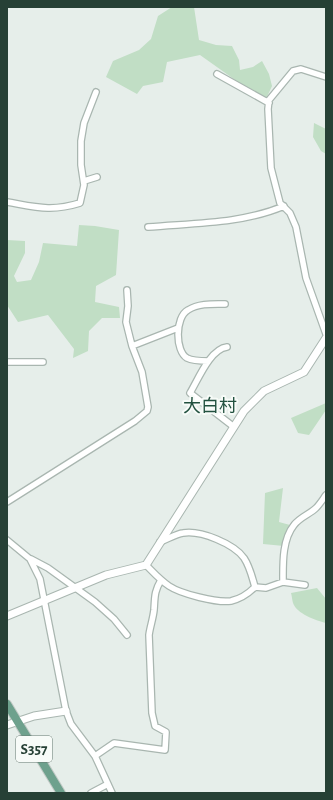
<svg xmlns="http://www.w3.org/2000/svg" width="333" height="800" viewBox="0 0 333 800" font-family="'Alegreya Sans','Noto Sans SC',sans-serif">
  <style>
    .green { fill: #c1dec5 }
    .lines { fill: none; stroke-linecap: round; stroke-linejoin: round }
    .minor-casing { stroke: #a9b6b0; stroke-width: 8 }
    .tertiary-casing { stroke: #a9b6b0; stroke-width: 9 }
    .primary-casing { stroke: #c2cac6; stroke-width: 10 }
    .minor { stroke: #fff; stroke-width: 5.5 }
    .tertiary { stroke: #fff; stroke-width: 7 }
    .primary { stroke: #6ea18d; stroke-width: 8 }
    .labels { text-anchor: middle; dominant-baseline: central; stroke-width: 4; stroke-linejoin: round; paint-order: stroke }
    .shield { fill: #f7fbf8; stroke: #657870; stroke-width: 1 }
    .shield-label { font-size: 15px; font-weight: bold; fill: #264035 }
    .quarter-label { font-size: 18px; fill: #22513f; stroke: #f7fbf8 }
  </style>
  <rect width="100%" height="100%" fill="#e6eeea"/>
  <path class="green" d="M 172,7 L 194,7 L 199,40 L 216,45 L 232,46 L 239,60 L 240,70 L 253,67 L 262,61 L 269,74 L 272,86 L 265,101 L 200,55 L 167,62 L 163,82 L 143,86 L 137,94 L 106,77 L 113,61 L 139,50 L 151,39 L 158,16 Z
    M 314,123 L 326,129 L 326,154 L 321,151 L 313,137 Z
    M 79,225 L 95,226 L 119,230 L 116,275 L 96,286 L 95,302 L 119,307 L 120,318 L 102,318 L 89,331 L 88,351 L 73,358 L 74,349 L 48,315 L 18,322 L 7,305 L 7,240 L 25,241 L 25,253 L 14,276 L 17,282 L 31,280 L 39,262 L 43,243 L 77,246 Z
    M 326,403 L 326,410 L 309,435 L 298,433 L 291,418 Z
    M 283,488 L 279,522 L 290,525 L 284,546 L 263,544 L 265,493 Z
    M 317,588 L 326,599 L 326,623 C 315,620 297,614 293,603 C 292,600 292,596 291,593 Z"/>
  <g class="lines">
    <defs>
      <path id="minor" d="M 217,74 L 269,103
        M 326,77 L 301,69 L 293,71 L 269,100 L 268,109 L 271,168 L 280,203 L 290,213 L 296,227 L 306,278 L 326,334
        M 84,181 L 97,177
        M 7,202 C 36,207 51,212 80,203 L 84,185 L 81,165 L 81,141 L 84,123 L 96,92
        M 148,227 C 193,223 242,224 284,206
        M 132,346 L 178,328
        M 227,347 C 210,349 198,380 190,393 L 234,427
        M 208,361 C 201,361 193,361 187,358 C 175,351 175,317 188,310 C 199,303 213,304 225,304
        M 7,362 L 43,362
        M 7,502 L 135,421 L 147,411 L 148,407 L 142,372 L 132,346 L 126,322 L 128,306 L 127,290
        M 7,540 L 30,559 L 40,579 L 66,711 L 71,724 L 95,756 L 112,793
        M 160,542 C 168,539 176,534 183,533 C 201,530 234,544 244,558 C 250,567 252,577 255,587 L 266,588 L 283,582 L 305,585
        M 31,559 L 48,568 L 95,602 L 114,619 L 127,635
        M 146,565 C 153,572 160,580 169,586 C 181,594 217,603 231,601 C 240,599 248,594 255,587
        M 283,582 C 283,564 282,540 294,525 C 300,517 310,514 316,508 C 320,504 323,499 326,495
        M 95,756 L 114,743 L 165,750 L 166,732 L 155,726 L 152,713 L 149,635 C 150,627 153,619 154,610 C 155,597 154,592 161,580
        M 91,793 L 108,784"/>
      <path id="tertiary" d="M 7,616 L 106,575 L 146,565 L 244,411 L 264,391 L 304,372 L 326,338
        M 7,725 L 34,716 L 66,711"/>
      <path id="primary" d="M 7,704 L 61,793"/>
    </defs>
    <use href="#minor" class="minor-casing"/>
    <use href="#tertiary" class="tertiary-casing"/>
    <use href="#primary" class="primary-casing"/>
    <use href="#minor" class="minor"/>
    <use href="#tertiary" class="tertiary"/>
    <use href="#primary" class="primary"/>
  </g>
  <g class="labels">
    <rect class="shield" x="16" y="736" width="36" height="26" rx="3"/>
    <g class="shield-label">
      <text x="34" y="749">S357</text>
    </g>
    <g class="quarter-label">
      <text x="210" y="407">大白村</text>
    </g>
  </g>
  <rect width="333" height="800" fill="none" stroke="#264035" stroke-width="16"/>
</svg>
